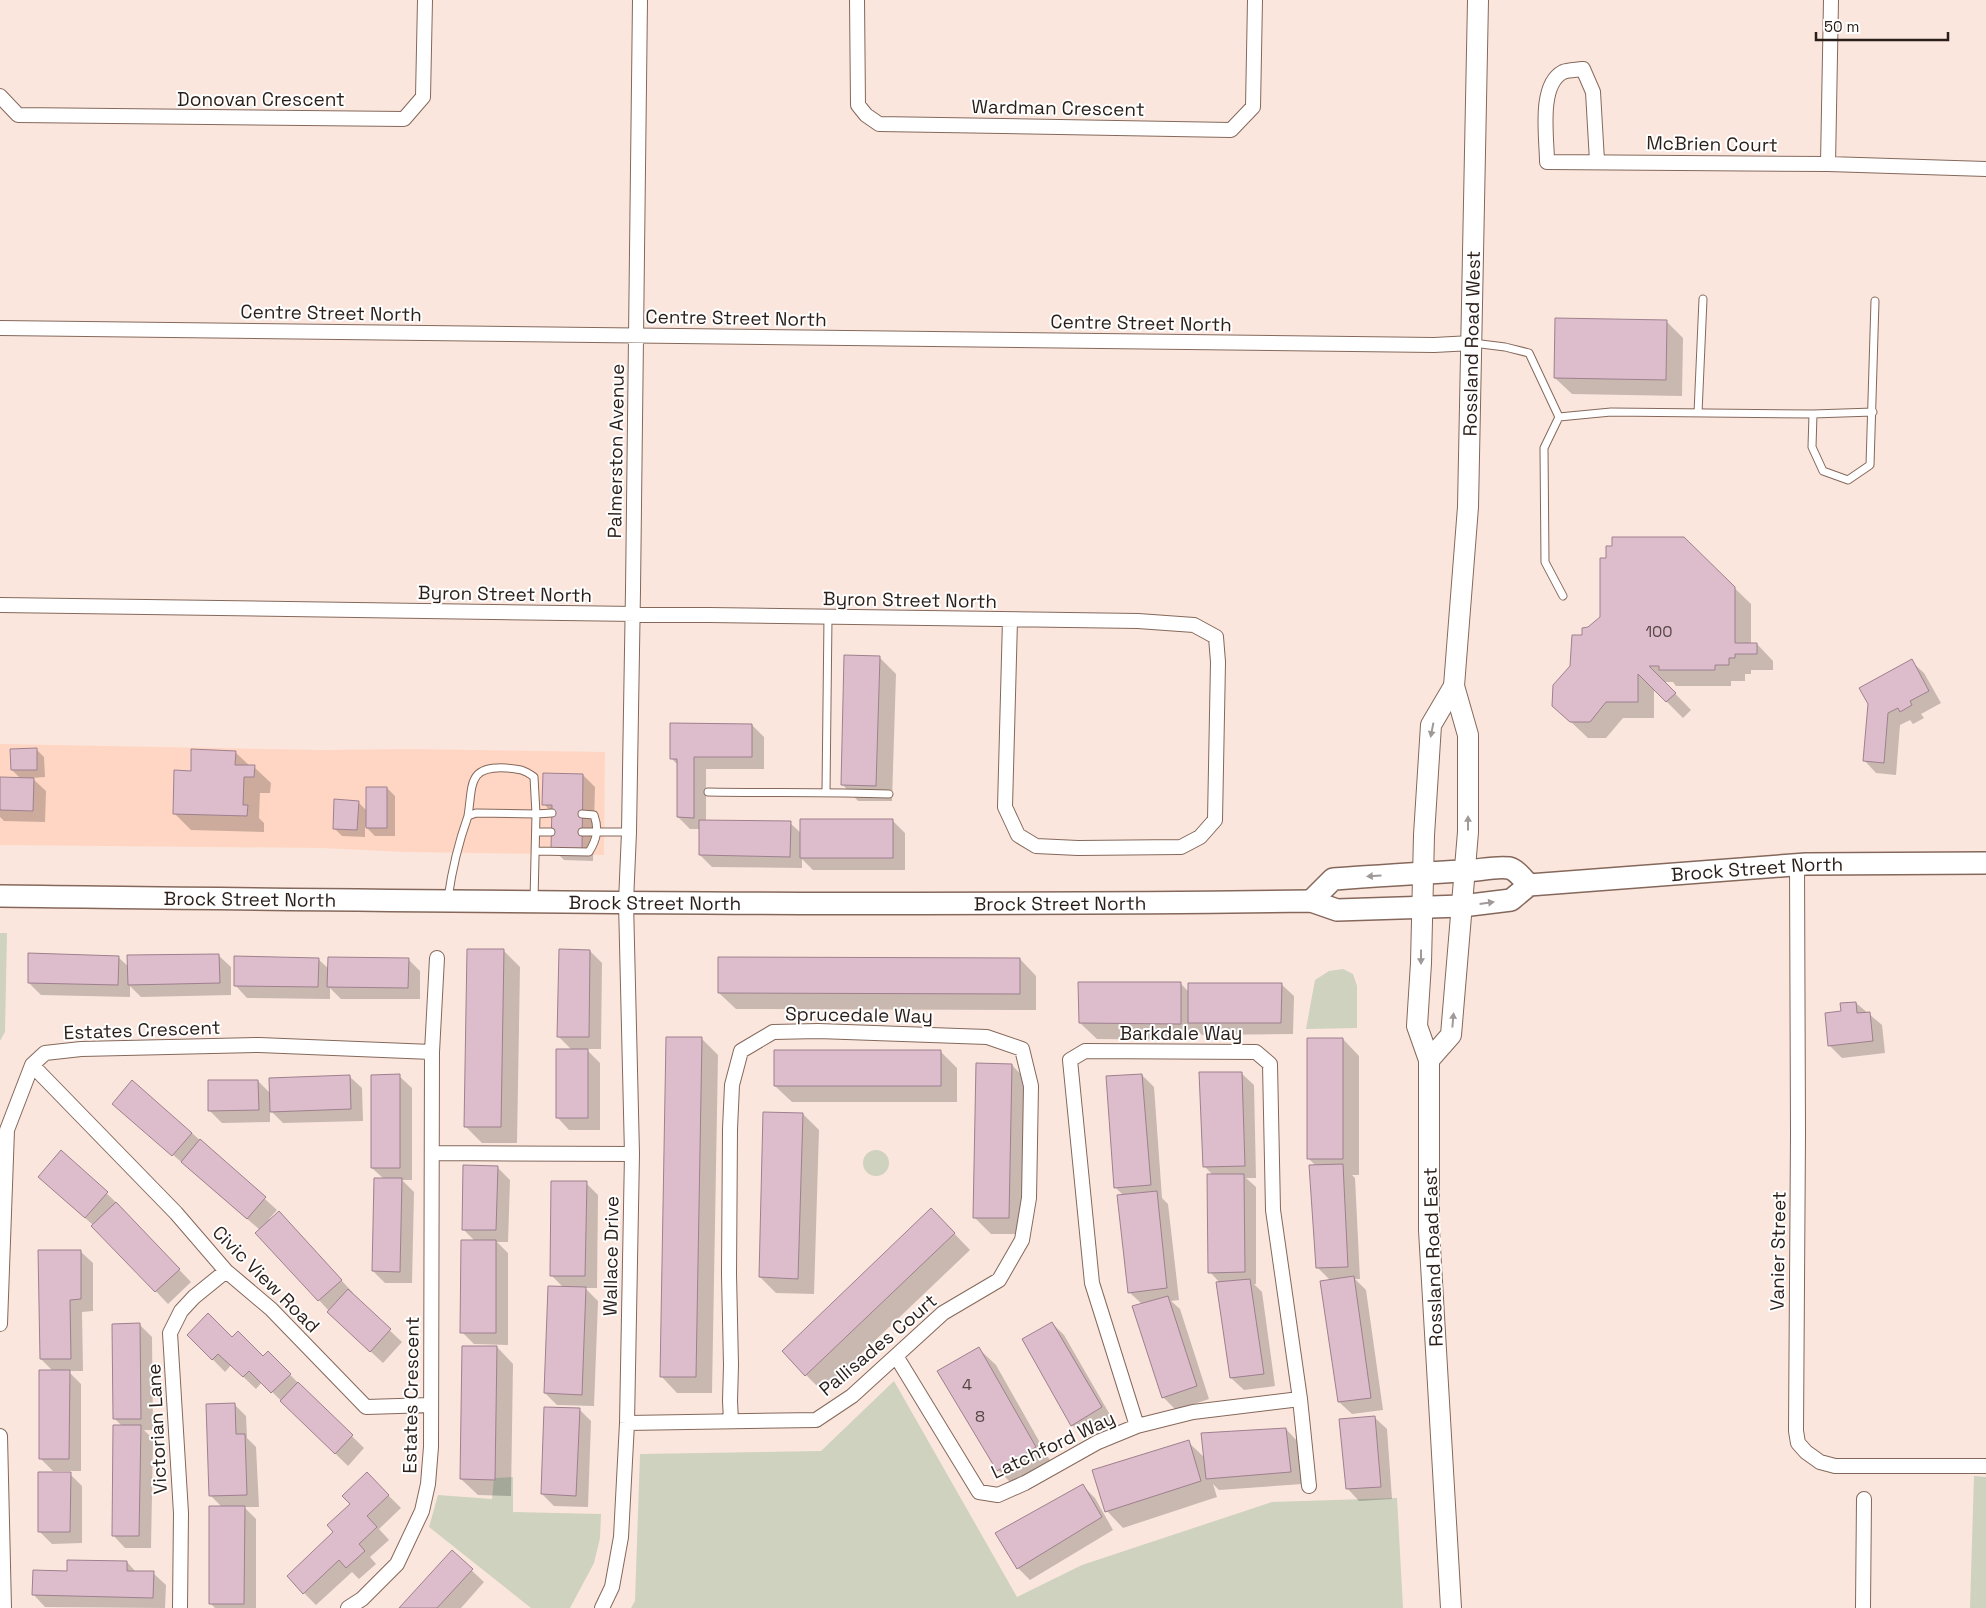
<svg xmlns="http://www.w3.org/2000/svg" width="1986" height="1608" viewBox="0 0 1986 1608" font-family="'Space Grotesk',sans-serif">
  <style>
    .built { fill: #ffd6c3 }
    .green { fill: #ced2bf }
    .shadow { fill: #0003 }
    .building { fill: #ddbdcb; stroke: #9e808e }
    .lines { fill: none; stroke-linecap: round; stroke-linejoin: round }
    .service-casing { stroke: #85685b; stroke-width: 9 }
    .minor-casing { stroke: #85685b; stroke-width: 16 }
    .secondary-casing { stroke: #85685b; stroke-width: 22 }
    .primary-casing { stroke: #85685b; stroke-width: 24 }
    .service { stroke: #fff; stroke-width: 7 }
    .minor { stroke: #fff; stroke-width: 14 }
    .secondary { stroke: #fff; stroke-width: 20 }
    .primary { stroke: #fff; stroke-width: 21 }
    .oneway { fill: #9f9a98 }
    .labels { text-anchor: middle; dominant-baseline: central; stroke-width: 4; stroke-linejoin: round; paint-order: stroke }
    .number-label { font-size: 16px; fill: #574646 }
    .street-label { font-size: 19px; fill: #2a1e19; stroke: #fff }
  </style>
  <rect width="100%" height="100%" fill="#fbe6dd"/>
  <path class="built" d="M 0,744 L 322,750 L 407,749 L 605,752 L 604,855 L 405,852 L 321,848 L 0,845 Z"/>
  <path class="green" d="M 0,933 L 7,933 L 5,1032 L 0,1041 Z
    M 1343,969 L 1353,974 L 1357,986 L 1357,1028 L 1306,1029 L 1315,980 L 1329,971 Z
    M863 1163a13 13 0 1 1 26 0a13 13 0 1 1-26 0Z
    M 894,1381 L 1017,1597 L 1082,1565 L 1272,1502 L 1397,1498 L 1403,1608 L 631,1608 L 635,1601 L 640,1454 L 821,1451 Z
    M 1974,1476 L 1986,1477 L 1986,1608 L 1970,1608 Z
    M 513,1477 L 513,1512 L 601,1514 L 600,1538 L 594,1563 L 570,1608 L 531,1608 L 429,1527 L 438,1495 L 492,1499 L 494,1478 Z"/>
  <path class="shadow" d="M 1666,321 L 1683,338 L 1682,396 L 1572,394 L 1555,378 Z
    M 1683,538 L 1751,604 L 1751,644 L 1757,644 L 1773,661 L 1773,670 L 1751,670 L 1751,674 L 1745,674 L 1745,681 L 1731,681 L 1731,686 L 1676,686 L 1673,682 L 1664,682 L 1691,710 L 1683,718 L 1654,689 L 1654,718 L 1623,718 L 1606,738 L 1588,738 L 1554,706 L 1583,636 L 1588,628 L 1602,618 L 1608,559 Z
    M 879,657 L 896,674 L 892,801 L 858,801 L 842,784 Z
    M 1911,661 L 1924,673 L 1941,703 L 1921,714 L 1924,718 L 1913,724 L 1910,720 L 1900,725 L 1896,775 L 1876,773 L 1864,760 Z
    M 752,725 L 764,737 L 764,769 L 706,769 L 706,822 L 790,823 L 801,833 L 893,821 L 905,833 L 905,870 L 813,870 L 802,859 L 802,868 L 712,867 L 700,855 L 700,829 L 690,829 L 678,817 L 679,766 L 671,758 Z
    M 36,749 L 44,757 L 45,777 L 32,778 L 46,791 L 45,822 L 4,821 L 0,817 L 0,778 L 21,779 L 12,770 Z
    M 235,752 L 250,766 L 254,767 L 271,783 L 270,793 L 260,793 L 259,818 L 264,823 L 264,832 L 191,830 L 174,813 L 192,772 Z
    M 583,775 L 595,787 L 593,861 L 564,860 L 552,848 L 553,814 L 544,804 Z
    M 387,788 L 395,796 L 395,836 L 375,836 L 365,826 L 365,837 L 342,836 L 334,828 L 358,802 L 367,811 Z
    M 504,951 L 520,967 L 517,1143 L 482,1143 L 465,1126 Z
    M 590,951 L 602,963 L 601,1049 L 586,1049 L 600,1063 L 600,1130 L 569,1130 L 557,1117 L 573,1051 L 558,1036 Z
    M 218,955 L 231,967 L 231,995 L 141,997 L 130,986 L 130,997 L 41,995 L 29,983 L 118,957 L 129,967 Z
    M 318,959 L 329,969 L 408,959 L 420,971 L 420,999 L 341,999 L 330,988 L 330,999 L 247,998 L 235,985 Z
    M 1020,959 L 1036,976 L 1036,1010 L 736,1009 L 719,993 Z
    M 1181,984 L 1189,992 L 1281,984 L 1294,996 L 1293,1034 L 1202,1035 L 1197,1030 L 1197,1040 L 1097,1039 L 1080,1023 Z
    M 1856,1003 L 1882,1025 L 1885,1053 L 1842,1058 L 1830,1046 L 1842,1013 Z
    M 701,1038 L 718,1055 L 712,1393 L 677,1393 L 661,1376 Z
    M 1343,1039 L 1359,1056 L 1359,1175 L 1352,1175 L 1355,1178 L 1360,1279 L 1355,1279 L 1366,1290 L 1383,1410 L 1352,1414 L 1339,1402 L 1331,1281 L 1318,1268 L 1316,1166 L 1308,1158 Z
    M 941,1052 L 957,1068 L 957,1102 L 792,1102 L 775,1086 Z
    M 1012,1065 L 1028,1082 L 1025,1234 L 991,1234 L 974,1217 Z
    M 1241,1073 L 1254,1085 L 1256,1178 L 1246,1178 L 1256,1187 L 1256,1284 L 1254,1284 L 1262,1292 L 1275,1386 L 1244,1390 L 1231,1378 L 1220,1283 L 1210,1272 L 1213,1175 L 1204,1166 Z
    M 1142,1075 L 1154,1087 L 1162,1198 L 1168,1204 L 1179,1300 L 1171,1301 L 1180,1309 L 1209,1399 L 1176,1410 L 1163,1397 L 1142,1304 L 1129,1292 L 1124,1196 L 1116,1188 Z
    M 349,1076 L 362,1088 L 363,1121 L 283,1123 L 270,1110 L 270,1122 L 222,1123 L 209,1110 L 258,1081 L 271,1094 Z
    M 399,1076 L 412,1088 L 412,1180 L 402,1180 L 414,1192 L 412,1283 L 385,1283 L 373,1271 L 384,1179 L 372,1168 Z
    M 114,1104 L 192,1133 L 277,1210 L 269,1219 L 291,1225 L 353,1293 L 351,1294 L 402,1342 L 383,1363 L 341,1324 L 257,1233 L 260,1230 Z
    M 803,1114 L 819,1130 L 814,1294 L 776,1293 L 760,1277 Z
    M 62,1152 L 119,1205 L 118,1206 L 191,1282 L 168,1304 L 93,1225 L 52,1189 Z
    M 497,1167 L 510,1180 L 508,1242 L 497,1242 L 508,1253 L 508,1345 L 474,1344 L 462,1332 L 475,1241 L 463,1229 Z
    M 586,1183 L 598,1195 L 597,1288 L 585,1288 L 598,1301 L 594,1406 L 557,1405 L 545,1393 L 564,1288 L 551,1275 Z
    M 948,1227 L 970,1250 L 822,1391 L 806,1375 Z
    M 80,1251 L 93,1263 L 93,1311 L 82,1312 L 83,1371 L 68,1371 L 81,1384 L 81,1471 L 53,1471 L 40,1458 L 54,1372 L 41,1359 Z
    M 1052,1323 L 1064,1335 L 1113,1420 L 1084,1438 L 1072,1425 Z
    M 140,1325 L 152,1337 L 153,1430 L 144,1430 L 153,1439 L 151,1548 L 125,1548 L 113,1535 L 122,1426 L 114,1418 Z
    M 189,1335 L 232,1339 L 263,1358 L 268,1353 L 364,1448 L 348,1466 L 262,1382 L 256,1389 L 231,1365 L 225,1372 Z
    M 497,1347 L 513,1364 L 511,1496 L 478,1495 L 461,1479 Z
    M 979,1349 L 996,1365 L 1052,1464 L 1014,1486 L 998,1470 Z
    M 234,1404 L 246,1416 L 247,1438 L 256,1447 L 259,1507 L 244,1507 L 256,1519 L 256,1608 L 215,1608 L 210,1603 L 222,1507 L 211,1496 Z
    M 579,1409 L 591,1421 L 588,1507 L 554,1506 L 542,1494 Z
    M 1374,1417 L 1387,1429 L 1392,1499 L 1359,1501 L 1347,1488 Z
    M 1286,1429 L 1298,1442 L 1302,1484 L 1219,1490 L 1213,1484 L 1217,1497 L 1123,1528 L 1107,1511 L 1188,1442 L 1205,1458 Z
    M 70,1474 L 82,1486 L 82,1543 L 52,1544 L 39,1531 Z
    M 1082,1485 L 1095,1498 L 1113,1530 L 1030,1580 L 1018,1568 Z
    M 379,1486 L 401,1508 L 379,1529 L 389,1540 L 370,1557 L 376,1564 L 359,1579 L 352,1572 L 316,1605 L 304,1593 L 335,1532 Z
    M 452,1552 L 484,1582 L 461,1608 L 401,1608 Z
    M 127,1562 L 136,1572 L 153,1573 L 166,1585 L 165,1608 L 45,1607 L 33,1594 L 68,1572 Z"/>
  <path class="building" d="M 1555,318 L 1667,320 L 1666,380 L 1554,378 Z
    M 1612,537 L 1684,537 L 1735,587 L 1735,643 L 1757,643 L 1757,654 L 1735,654 L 1735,658 L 1729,658 L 1729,665 L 1715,665 L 1715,670 L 1659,670 L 1659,666 L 1649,666 L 1676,693 L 1666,702 L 1638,674 L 1638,702 L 1606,702 L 1590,722 L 1570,722 L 1552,706 L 1553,685 L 1570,666 L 1572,635 L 1582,635 L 1582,628 L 1588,627 L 1600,617 L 1600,558 L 1606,558 L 1606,546 L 1612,546 Z
    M 844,655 L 880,656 L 876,786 L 841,785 Z
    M 1912,659 L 1929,691 L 1910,701 L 1912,705 L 1900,712 L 1898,708 L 1888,713 L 1884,763 L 1863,761 L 1868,704 L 1859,688 Z
    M 670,723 L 752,724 L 752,757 L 694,757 L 694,818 L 677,817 L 677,759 L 670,759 Z
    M 37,748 L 37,770 L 11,770 L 10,749 Z
    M 191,749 L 236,751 L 235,765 L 255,765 L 254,777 L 244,777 L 243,805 L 248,805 L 247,816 L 173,814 L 174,770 L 191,771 Z
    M 543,773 L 583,774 L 582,849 L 551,849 L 552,805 L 542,805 Z
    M 0,777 L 34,778 L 33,811 L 0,810 Z
    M 366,787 L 387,787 L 387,828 L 366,828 Z
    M 334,799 L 359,801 L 357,830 L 333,829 Z
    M 800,819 L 893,819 L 893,858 L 800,858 Z
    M 699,820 L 791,821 L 790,857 L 699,855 Z
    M 467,949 L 504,949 L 501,1127 L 464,1127 Z
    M 559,949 L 590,950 L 589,1037 L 557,1037 Z
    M 28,953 L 119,956 L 118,985 L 28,983 Z
    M 219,954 L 220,983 L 128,985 L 127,955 Z
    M 234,956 L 319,958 L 318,987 L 234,986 Z
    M 328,957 L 409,958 L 408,988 L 327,987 Z
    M 718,957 L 1020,958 L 1020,994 L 718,993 Z
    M 1078,982 L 1181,982 L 1181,1024 L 1079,1023 Z
    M 1188,983 L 1282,983 L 1281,1023 L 1188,1023 Z
    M 1856,1002 L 1857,1013 L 1870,1012 L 1873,1041 L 1828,1046 L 1825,1013 L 1841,1011 L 1840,1003 Z
    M 666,1037 L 702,1037 L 696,1377 L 660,1377 Z
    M 1307,1038 L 1343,1038 L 1343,1159 L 1307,1159 Z
    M 556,1049 L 588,1049 L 588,1118 L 556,1118 Z
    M 774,1050 L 941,1050 L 941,1086 L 774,1086 Z
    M 976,1063 L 1012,1064 L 1009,1218 L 973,1218 Z
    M 1199,1072 L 1242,1072 L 1245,1166 L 1203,1167 Z
    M 400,1074 L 400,1168 L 371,1168 L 371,1075 Z
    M 1142,1074 L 1151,1185 L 1114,1188 L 1106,1076 Z
    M 350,1075 L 351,1109 L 270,1112 L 269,1078 Z
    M 132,1080 L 192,1133 L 172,1156 L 112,1104 Z
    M 208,1080 L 258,1080 L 259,1110 L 208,1111 Z
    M 763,1112 L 803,1113 L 798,1279 L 759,1277 Z
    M 200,1139 L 266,1197 L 247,1219 L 181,1162 Z
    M 61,1150 L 108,1192 L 85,1218 L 38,1177 Z
    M 1343,1164 L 1348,1267 L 1316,1268 L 1309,1165 Z
    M 463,1165 L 498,1166 L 496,1230 L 462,1230 Z
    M 1207,1174 L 1244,1174 L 1245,1272 L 1208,1273 Z
    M 374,1178 L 402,1178 L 400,1272 L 372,1271 Z
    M 551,1181 L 587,1181 L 585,1276 L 550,1276 Z
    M 1157,1191 L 1167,1288 L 1128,1293 L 1117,1195 Z
    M 116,1202 L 180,1269 L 155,1292 L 91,1226 Z
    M 931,1208 L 955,1233 L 805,1376 L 782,1351 Z
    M 279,1211 L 342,1280 L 318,1301 L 255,1233 Z
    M 461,1240 L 496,1240 L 496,1333 L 460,1333 Z
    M 38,1250 L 81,1250 L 81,1299 L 70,1300 L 71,1359 L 40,1359 Z
    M 1354,1276 L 1371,1398 L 1338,1402 L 1320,1281 Z
    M 1250,1279 L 1264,1374 L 1230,1378 L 1216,1282 Z
    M 548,1286 L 586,1287 L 582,1395 L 544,1393 Z
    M 348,1289 L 391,1329 L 370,1352 L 327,1312 Z
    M 1168,1296 L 1197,1386 L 1162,1398 L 1132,1306 Z
    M 208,1313 L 232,1337 L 238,1331 L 263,1356 L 268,1351 L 291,1374 L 271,1393 L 249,1371 L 243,1377 L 218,1354 L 212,1360 L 187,1335 Z
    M 1052,1322 L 1102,1407 L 1071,1426 L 1022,1339 Z
    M 140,1323 L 141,1419 L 113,1419 L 112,1324 Z
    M 462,1346 L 497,1346 L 495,1480 L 460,1479 Z
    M 979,1347 L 1036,1447 L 997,1471 L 937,1371 Z
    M 39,1370 L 70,1370 L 69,1459 L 39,1459 Z
    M 298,1382 L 353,1435 L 335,1454 L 280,1401 Z
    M 235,1403 L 236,1434 L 245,1434 L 247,1495 L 209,1496 L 206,1404 Z
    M 544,1407 L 580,1408 L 576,1496 L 541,1494 Z
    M 1375,1416 L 1381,1487 L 1346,1489 L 1339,1419 Z
    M 113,1425 L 141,1425 L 139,1536 L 112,1536 Z
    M 1286,1428 L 1291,1472 L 1206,1479 L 1201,1433 Z
    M 1189,1440 L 1201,1481 L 1105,1512 L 1092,1470 Z
    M 38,1472 L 71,1472 L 70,1532 L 38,1532 Z
    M 367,1472 L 389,1495 L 367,1516 L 377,1527 L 359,1544 L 365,1551 L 346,1568 L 339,1560 L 303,1594 L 287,1576 L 333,1532 L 327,1525 L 350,1504 L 342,1496 Z
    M 1083,1484 L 1102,1517 L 1017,1569 L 995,1533 Z
    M 209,1506 L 245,1506 L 244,1604 L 209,1604 Z
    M 452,1550 L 473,1569 L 437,1608 L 399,1608 Z
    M 67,1560 L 127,1561 L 127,1571 L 154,1571 L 153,1598 L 32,1595 L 33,1570 L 67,1571 Z"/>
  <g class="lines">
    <defs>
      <path id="service" d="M 1473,343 L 1505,347 L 1529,353 L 1559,417 L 1611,412 L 1813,414 L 1873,412
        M 1698,413 L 1703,299
        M 1813,414 L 1812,447 L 1823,471 L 1848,480 L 1870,465 L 1875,301
        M 1559,417 L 1544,448 L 1545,562 L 1563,596
        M 708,792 C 768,793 828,792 889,794
        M 826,792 L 828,617
        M 468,816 C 473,785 467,766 506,768 C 519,769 523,769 534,777 L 536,814 L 552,813
        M 536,832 L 551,832
        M 582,832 L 629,832
        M 535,851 L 589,852 C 597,839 599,829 594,815 L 582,814
        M 448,898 C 452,870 458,844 468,816 L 476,813 L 536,814 L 534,900"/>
      <path id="minor" d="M 857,0 L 858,105 L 866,115 L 879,124 L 1231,130 L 1253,107 L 1255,0
        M 0,96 L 18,115 L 404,119 L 423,97 L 425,0
        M 1597,161 L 1593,92 L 1583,69 C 1577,70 1568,70 1563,72 C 1538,85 1547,138 1547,162 L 1828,164 L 1986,169
        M 1828,164 L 1831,0
        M 0,328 L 1434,345 L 1472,343
        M 0,605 L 1138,621 L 1194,625 L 1216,637 L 1218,662 L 1215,820 L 1200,837 L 1181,847 L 1078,848 L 1036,846 L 1018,835 L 1005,807 L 1010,620
        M 1797,864 L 1798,1134 L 1796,1431 L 1798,1443 L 1806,1452 L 1820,1462 L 1835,1466 L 1986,1466
        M 32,1065 L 176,1213 L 226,1271 L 271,1309 L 366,1407 L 431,1405
        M 433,1153 L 632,1154
        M 0,1324 L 7,1130 L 32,1065 L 45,1053 L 81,1049 L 259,1045 L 432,1052
        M 896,1356 L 979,1492 L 998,1495 L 1025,1483 L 1098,1442 L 1137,1426 L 1193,1412 L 1300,1399
        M 627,1423 L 816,1420 L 852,1396 L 943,1313 L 999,1280 L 1022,1240 L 1029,1198 L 1031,1086 L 1022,1049 L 987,1037 L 818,1031 L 773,1032 L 741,1051 L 732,1085 L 730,1129 L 729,1274 L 731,1365 L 730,1401 L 731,1421
        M 1137,1426 L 1092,1283 L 1070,1060 L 1085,1051 L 1256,1052 L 1270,1064 L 1273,1210 L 1300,1399 L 1309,1486
        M 0,1436 L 4,1608
        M 180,1608 L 181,1513 L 170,1333 L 181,1311 L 194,1297 L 226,1271
        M 348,1608 L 362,1599 L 397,1564 L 422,1511 L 428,1484 L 431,1447 L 432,1052 L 437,958
        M 602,1608 L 612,1587 L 621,1537 L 627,1423 L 632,1154 L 626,902 L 629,832 L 633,590 L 640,0
        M 1863,1608 L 1864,1499"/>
      <g id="secondary">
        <path id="s1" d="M 1429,1060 L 1451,1035 L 1468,832 L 1468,735 L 1454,686 L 1468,507 L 1478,0"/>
        <path d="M 1451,1608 L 1429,1230 L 1429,1060 L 1417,1026 L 1421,963 L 1424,835 L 1431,725 L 1454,686"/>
      </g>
      <g id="primary">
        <path id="s2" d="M 0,896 C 437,901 874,907 1311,901 L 1337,910 L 1462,906 L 1511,900 L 1529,885 L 1806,864 L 1986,863"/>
        <path d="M 1311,901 L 1333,879 C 1377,876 1420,873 1463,871 C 1478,871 1494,866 1509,868 C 1517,870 1523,879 1529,885"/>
      </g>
    </defs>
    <use href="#service" class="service-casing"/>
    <use href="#minor" class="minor-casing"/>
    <use href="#secondary" class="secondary-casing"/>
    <use href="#primary" class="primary-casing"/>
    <use href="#service" class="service"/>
    <use href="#minor" class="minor"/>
    <use href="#secondary" class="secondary"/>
    <use href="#primary" class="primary"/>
  </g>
  <defs><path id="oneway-solid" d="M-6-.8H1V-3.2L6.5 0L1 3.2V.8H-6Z" transform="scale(1.25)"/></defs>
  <g class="oneway">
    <use href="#oneway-solid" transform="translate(1432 730) rotate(101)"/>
    <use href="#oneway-solid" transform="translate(1468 823) rotate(-90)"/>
    <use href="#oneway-solid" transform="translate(1374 876) rotate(176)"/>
    <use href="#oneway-solid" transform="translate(1487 903) rotate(-8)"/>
    <use href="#oneway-solid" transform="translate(1421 957) rotate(90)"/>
    <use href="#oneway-solid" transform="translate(1453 1020) rotate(-85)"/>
  </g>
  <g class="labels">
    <g class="number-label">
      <text x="1659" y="631">100</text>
      <text x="967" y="1384">4</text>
      <text x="980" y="1416">8</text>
    </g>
    <g class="street-label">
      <text x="261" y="99">Donovan Crescent</text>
      <text transform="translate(1058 108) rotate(1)">Wardman Crescent</text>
      <text transform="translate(1712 144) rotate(1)">McBrien Court</text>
      <text transform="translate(331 313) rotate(1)">Centre Street North</text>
      <text transform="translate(736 318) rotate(1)">Centre Street North</text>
      <text transform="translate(1141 323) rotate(1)">Centre Street North</text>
      <text stroke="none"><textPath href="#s1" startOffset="728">Rossland Road West</textPath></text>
      <text transform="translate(616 451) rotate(-89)">Palmerston Avenue</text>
      <text transform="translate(505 594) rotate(1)">Byron Street North</text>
      <text transform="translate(910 600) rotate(1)">Byron Street North</text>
      <text stroke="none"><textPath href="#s2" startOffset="1765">Brock Street North</textPath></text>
      <text stroke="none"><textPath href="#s2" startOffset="250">Brock Street North</textPath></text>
      <text stroke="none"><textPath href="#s2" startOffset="655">Brock Street North</textPath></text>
      <text stroke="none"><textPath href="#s2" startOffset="1060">Brock Street North</textPath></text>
      <text transform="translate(859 1015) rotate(1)">Sprucedale Way</text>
      <text transform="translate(142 1030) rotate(-2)">Estates Crescent</text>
      <text x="1181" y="1033">Barkdale Way</text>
      <text transform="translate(1778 1251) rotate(-89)">Vanier Street</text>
      <text transform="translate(611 1256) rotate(-89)">Wallace Drive</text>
      <text transform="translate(1433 1257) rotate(-92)">Rossland Road East</text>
      <text transform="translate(266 1279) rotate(45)">Civic View Road</text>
      <text transform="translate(878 1345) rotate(-40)">Pallisades Court</text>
      <text transform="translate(411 1395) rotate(-89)">Estates Crescent</text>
      <text transform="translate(157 1429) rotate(-93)">Victorian Lane</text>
      <text transform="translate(1053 1445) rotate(-25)">Latchford Way</text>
    </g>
  </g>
  <path d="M1816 32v8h132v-8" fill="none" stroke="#2a1e19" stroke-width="2.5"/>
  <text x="1824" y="32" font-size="15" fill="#2a1e19" stroke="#ffffff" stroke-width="4" paint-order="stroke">50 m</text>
</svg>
